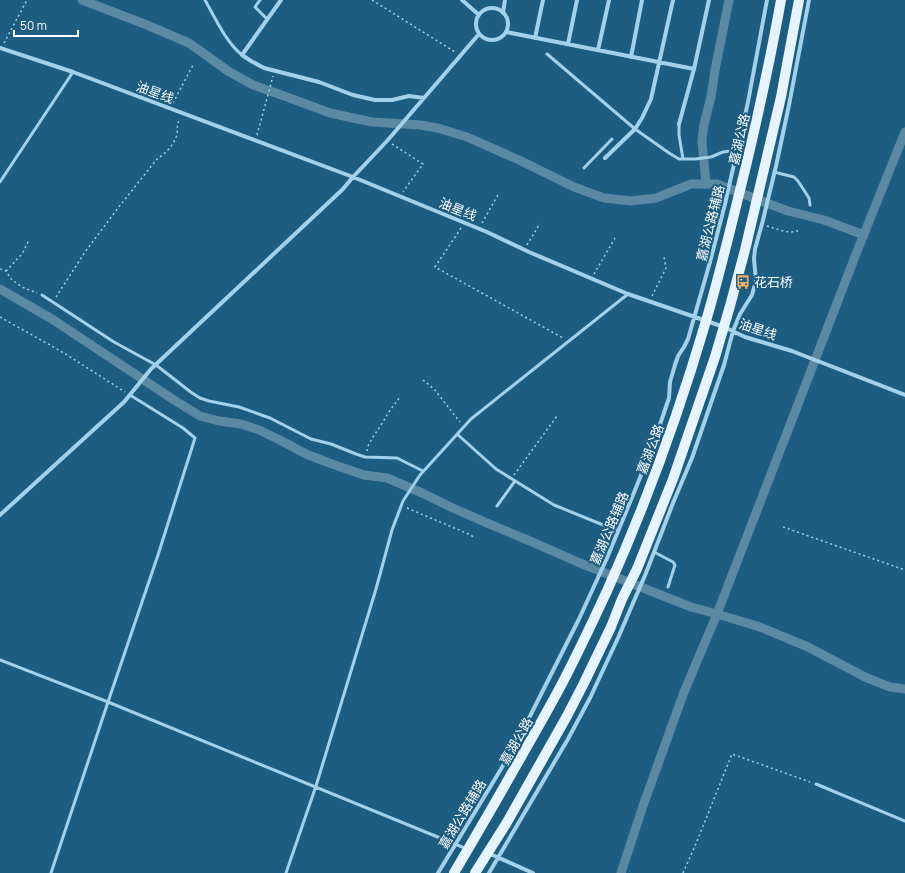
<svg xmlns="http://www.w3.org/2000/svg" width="905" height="873" viewBox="0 0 905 873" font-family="Manrope,'Noto Sans SC',sans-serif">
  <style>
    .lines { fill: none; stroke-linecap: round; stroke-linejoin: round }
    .canal { stroke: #5b89a4; stroke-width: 9 }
    .path { stroke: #a2d1e9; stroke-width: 1.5; stroke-dasharray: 2 3; stroke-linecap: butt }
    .service { stroke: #a2d1e9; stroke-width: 3 }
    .minor { stroke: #a2d1e9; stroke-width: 4 }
    .primary { stroke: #e5f4fe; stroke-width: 10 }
    .labels { text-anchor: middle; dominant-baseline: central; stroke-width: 4; stroke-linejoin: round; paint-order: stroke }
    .street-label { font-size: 13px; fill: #fff; stroke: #1d5d81 }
    .poi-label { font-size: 13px; fill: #fff; stroke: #1d5d81; text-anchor: start }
  </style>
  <rect width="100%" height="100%" fill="#1d5d81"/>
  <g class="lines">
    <path class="canal" d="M 82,0 L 147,25 L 189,43 L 228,71 L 253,85 L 287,97 L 330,113 L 372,122 L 420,125 L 438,128 L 467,137 L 519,160 L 574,187 L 604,198 L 631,201 L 656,198 L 691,184 L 717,184 L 788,211 L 824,220 L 864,235
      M 706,184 L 702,141 L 704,124 L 711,97 L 715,70 L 729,0
      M 0,289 L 52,319 L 174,400 L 200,416 L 219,421 L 241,424 L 259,430 L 280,440 L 306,454 L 332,464 L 364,475 L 387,478 L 422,493 L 455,509 L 487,523 L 530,541 L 580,563 L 691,607 L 717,614 L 760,627 L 808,647 L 865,677 L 890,687 L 905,689
      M 621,873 L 643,806 L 684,692 L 717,614 L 856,254 L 905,132"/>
    <path class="path" d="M 372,0 L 455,52
      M 4,43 L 27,0
      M 173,103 L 193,65
      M 257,135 L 273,76
      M 392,144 L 423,164 L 403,192
      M 482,223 L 499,193
      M 767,226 C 778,229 789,235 800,230
      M 461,228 L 435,267 L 563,338
      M 527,245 C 531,237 537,231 539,223
      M 0,269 L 6,271 L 11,279 L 22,287 L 37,293
      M 6,271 L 22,254 L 29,240
      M 594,274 L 615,238
      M 652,296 L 666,268 L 664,257
      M 56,297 L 85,252 L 118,208 L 157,159 C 165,154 175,144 177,134 C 178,127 176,126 180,119
      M 0,317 L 64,353 L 125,392
      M 423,380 L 434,389 L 460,422
      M 367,451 L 368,446 L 373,437 L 383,422 L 388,413 L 400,397
      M 514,475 L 557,416
      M 407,508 L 471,535 L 474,538
      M 783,527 L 905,570
      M 683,873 L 695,846 L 732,754 L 810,782"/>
    <path class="service" d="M 205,0 C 215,18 226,42 242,55
      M 260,0 L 255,7 L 267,19
      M 547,54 L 635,129 L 669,153 L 679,159 L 695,159 L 711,157 L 723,152 L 738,150
      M 679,124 L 679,135 L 683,159
      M 584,168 L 612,139
      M 774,172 L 794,177 L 798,181 L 809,198 L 810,205
      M 0,182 L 73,72
      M 42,295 L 114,342 L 156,365 L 192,393 L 200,398 L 209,401 L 239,407 L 270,418 L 311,439 L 331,444 L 356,454 L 365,457 L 397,458 L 423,471
      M 457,434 L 496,469 L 554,505 L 618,531
      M 497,506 L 515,481
      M 654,552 L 673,562 L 675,565 L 668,587
      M 0,660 L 108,702 L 467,849
      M 816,784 L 905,821
      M 51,873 L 108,702 L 158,555 L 195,438 L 183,428 L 130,395
      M 286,873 L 316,786 L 376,589 L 392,530 L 403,501 L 420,475 L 471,419 L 628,294"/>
    <path class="minor" d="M 281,0 L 242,55 L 251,61 L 264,68 L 319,82 L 353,95 L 375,100 L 392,100 L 409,96 L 424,98
      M 462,0 L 479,15
      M476 24a16 16 0 1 1 32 0a16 16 0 1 1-32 0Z
      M 503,13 L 505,0
      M 506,32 L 694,69
      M 535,38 L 543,0
      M 568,44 L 577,0
      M 0,48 L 73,72 L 353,177 L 487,232 L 529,252 L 628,294 L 724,327 L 745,337 L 792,351 L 905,395
      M 598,50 L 609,0
      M 631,57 L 642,0
      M 679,124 L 694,69 L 709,0
      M 605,158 L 635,129 L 642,118 L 651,99 L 673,0
      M 0,515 L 124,402 L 151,369 L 343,189 L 353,177 L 387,141 L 479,34
      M 488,853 L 533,873
      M 438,873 L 501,769 L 520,736 L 579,619 L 607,558 L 633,495 L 652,448 L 669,398 L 670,382 L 675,365 L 678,356 L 684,347 L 688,339 L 710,262 L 725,204 L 748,102 L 767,0
      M 489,873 L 568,739 L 590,698 L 618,638 L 646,573 L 673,503 L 692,458 L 724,365 L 733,331 L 740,314 L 752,295 L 756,281 L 754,259 L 755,249 L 763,220 L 776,166 L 789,105 L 809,0"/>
    <path class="primary" d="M 454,873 C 474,839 494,805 513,771 C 528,745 543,719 557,693 C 575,660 591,625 607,591 C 646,504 679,413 706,321 C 721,270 733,218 746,166 C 759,111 771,56 781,0
      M 475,873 L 506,824 L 567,716 L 583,685 L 611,627 L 622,599 L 637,569 L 673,479 L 715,357 L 730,306 L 745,250 L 781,97 L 799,0"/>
  </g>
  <defs>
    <symbol id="bus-bare" viewBox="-9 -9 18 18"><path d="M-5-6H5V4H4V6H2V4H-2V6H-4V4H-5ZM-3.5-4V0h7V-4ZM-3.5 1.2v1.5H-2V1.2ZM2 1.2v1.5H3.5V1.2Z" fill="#f9ae60" stroke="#1d5d81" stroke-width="2.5" paint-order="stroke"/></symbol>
  </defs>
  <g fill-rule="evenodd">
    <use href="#bus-bare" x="733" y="272" width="20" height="20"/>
  </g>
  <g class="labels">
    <g class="street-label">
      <text transform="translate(155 92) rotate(20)">油星线</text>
      <text transform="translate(739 139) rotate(-77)">嘉湖公路</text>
      <text transform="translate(458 209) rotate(22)">油星线</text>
      <text transform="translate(710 223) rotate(-76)">嘉湖公路辅路</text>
      <text transform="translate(758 329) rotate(19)">油星线</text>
      <text transform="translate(650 449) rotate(-69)">嘉湖公路</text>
      <text transform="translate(609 528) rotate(-67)">嘉湖公路辅路</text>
      <text transform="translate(516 741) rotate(-60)">嘉湖公路</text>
      <text transform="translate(462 814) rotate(-59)">嘉湖公路辅路</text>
    </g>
    <g class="poi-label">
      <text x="754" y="282">花石桥</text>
    </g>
  </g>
  <path d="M14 30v6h64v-6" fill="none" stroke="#ffffff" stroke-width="2"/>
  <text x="20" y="30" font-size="12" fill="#ffffff" stroke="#1d5d81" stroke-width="3" paint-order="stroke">50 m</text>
</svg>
